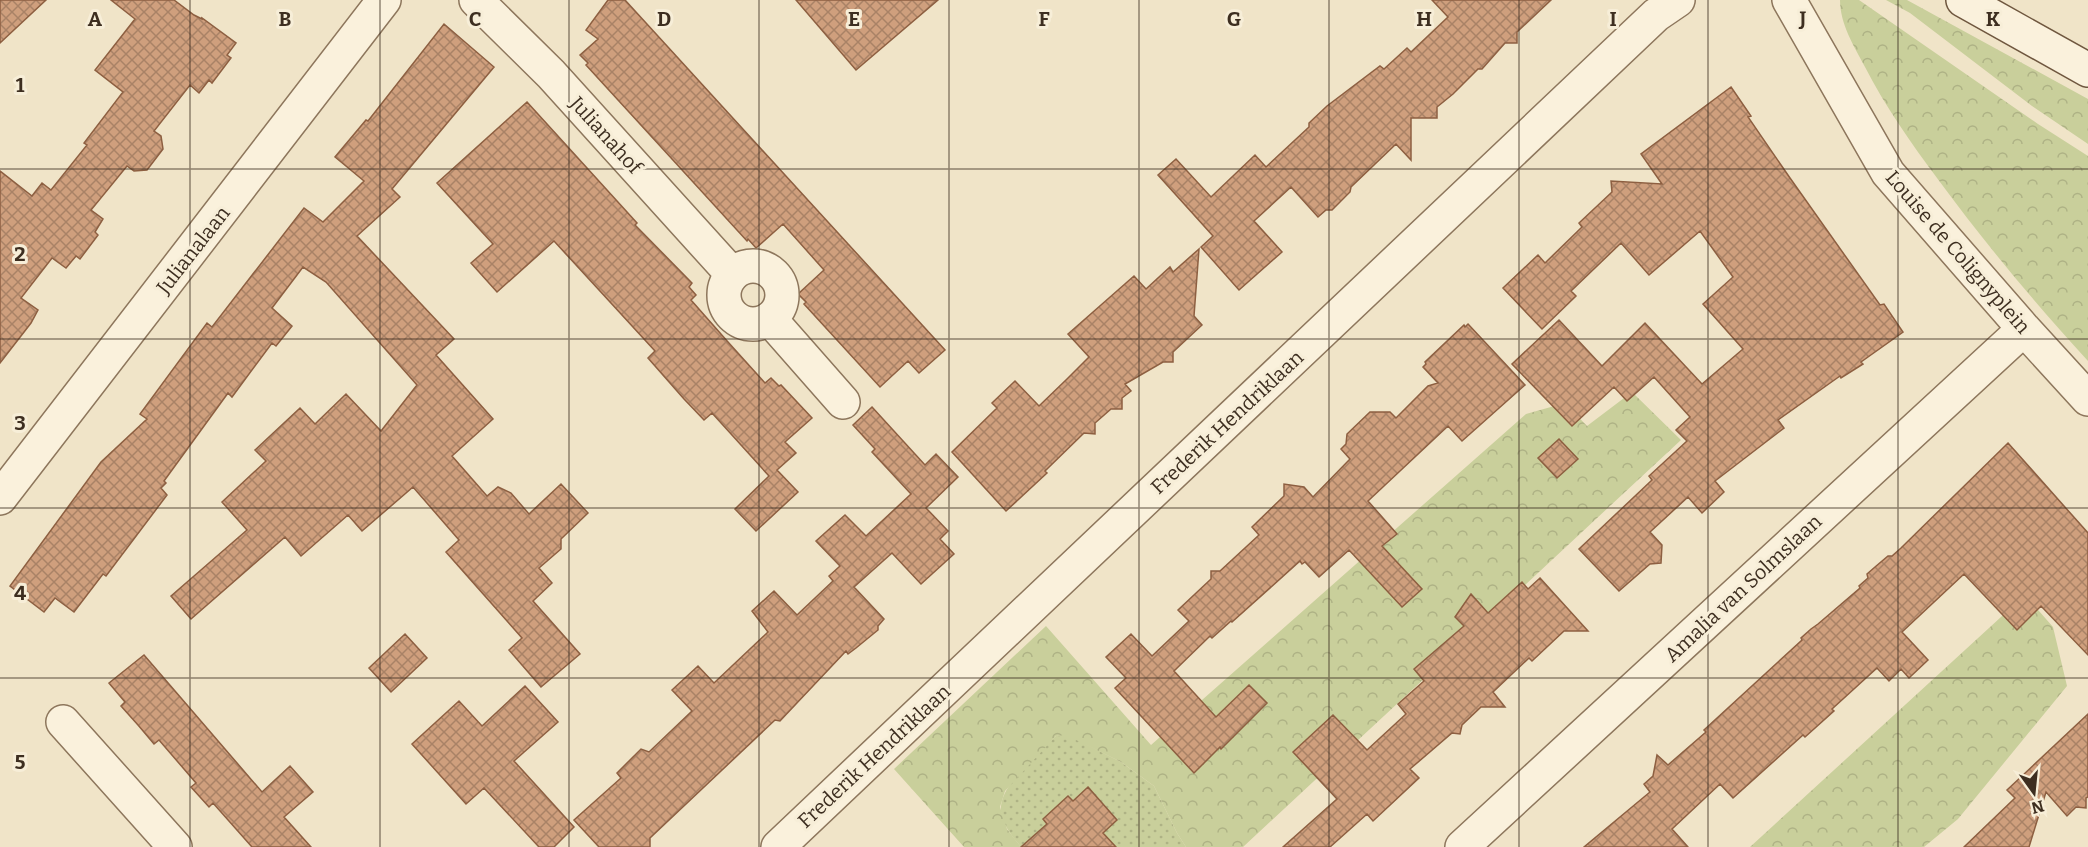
<svg xmlns="http://www.w3.org/2000/svg" width="2088" height="847" viewBox="0 0 2088 847" font-family="Bitter,serif">
  <style>
    .grass { fill: url(#grass-dots) }
    .forest { fill: url(#forest-crowns) }
    .building { fill: url(#building-cross-hatch); stroke: #8d5f41; stroke-width: 1.5 }
    .lines { fill: none; stroke-linecap: round; stroke-linejoin: round }
    .street-casing { stroke: #8d765c; stroke-width: 36 }
    .secondary-casing { stroke: #6f573f; stroke-width: 36 }
    .street { stroke: #faf1dc; stroke-width: 33 }
    .secondary { stroke: #faf1dc; stroke-width: 33 }
    .grid { fill: none; stroke: #3d2e20; stroke-width: 1.5; stroke-opacity: 0.55 }
    .labels { text-anchor: middle; dominant-baseline: central; stroke-width: 6; stroke-linejoin: round; paint-order: stroke }
    .street-label { font-size: 20px; fill: #3d2e20; stroke: #f7eed8 }
    .grid-label { font-size: 20px; text-anchor: middle; font-weight: bold; fill: #3d2e20; stroke: #f7eed8; stroke-width: 6; stroke-linejoin: round; paint-order: stroke }
  </style>
  <defs>
    <pattern id="grass-dots" width="8" height="8" patternUnits="userSpaceOnUse" patternTransform="scale(1.5)"><rect width="8" height="8" fill="#c9cf9b"/><path d="M2 2h.1M6 6h.1" fill="none" stroke="#aeb285" stroke-width="1.8" stroke-linecap="round"/></pattern>
    <pattern id="forest-crowns" width="20" height="18" patternUnits="userSpaceOnUse" patternTransform="scale(1.5)"><rect width="20" height="18" fill="#c9cf9b"/><path d="M2 6a3 3 0 1 1 6 0M12 15a3 3 0 1 1 6 0" fill="none" stroke="#aeb285"/></pattern>
    <pattern id="building-cross-hatch" width="8" height="8" patternUnits="userSpaceOnUse" patternTransform="scale(1.5)"><rect width="8" height="8" fill="#cf9f7d"/><path d="M0 0l8 8M0 8l8-8" fill="none" stroke="#a98266"/></pattern>
  </defs>
  <rect width="100%" height="100%" fill="#f0e4c8"/>
  <path class="grass" d="M 1066,734 L 1121,762 L 1154,786 L 1177,833 L 1186,847 L 1021,847 C 1012,836 999,821 1001,806 C 1003,782 1040,752 1056,736 Z"/>
  <path class="forest" d="M 1840,0 L 1859,0 L 2038,124 L 2088,156 L 2088,361 C 2034,302 1984,242 1937,178 C 1911,143 1885,106 1865,67 C 1854,46 1840,24 1840,0 Z
    M 1886,0 L 1907,0 L 2088,99 L 2088,144 L 2032,106 L 1910,13 Z
    M 1632,392 L 1681,440 L 1243,847 L 1186,847 L 1177,833 L 1154,786 L 1121,762 L 1066,735 L 1056,736 L 1005,791 L 1000,807 L 1007,829 L 1021,847 L 964,847 L 894,769 L 1046,626 L 1151,745 L 1526,414 L 1565,403 L 1587,426 Z
    M 2025,595 L 2053,627 L 2067,686 L 1958,819 L 1924,847 L 1750,847 Z"/>
  <path class="building" d="M 0,0 L 46,0 L 0,43 Z
    M 111,0 L 174,0 L 194,15 L 202,19 L 202,18 L 236,43 L 227,55 L 231,58 L 212,83 L 209,80 L 199,93 L 190,85 L 154,131 L 161,136 L 163,149 L 147,170 L 134,171 L 127,166 L 91,210 L 103,219 L 95,232 L 98,235 L 80,259 L 76,256 L 66,268 L 52,258 L 21,298 L 38,310 L 31,323 L 0,363 L 0,171 L 32,196 L 42,183 L 51,190 L 87,145 L 84,143 L 123,92 L 95,70 L 135,19 Z
    M 608,0 L 625,0 L 945,350 L 919,373 L 908,361 L 880,387 L 804,304 L 806,302 L 798,294 L 824,270 L 783,224 L 756,248 L 748,239 L 747,241 L 586,65 L 588,63 L 580,55 L 598,39 L 586,30 Z
    M 796,0 L 938,0 L 856,70 Z
    M 1432,0 L 1551,0 L 1517,32 L 1517,43 L 1505,43 L 1482,69 L 1478,69 L 1453,94 L 1437,107 L 1437,118 L 1411,118 L 1411,160 L 1396,144 L 1351,187 L 1350,192 L 1332,210 L 1326,210 L 1318,217 L 1291,187 L 1254,221 L 1282,252 L 1239,290 L 1201,247 L 1213,236 L 1158,175 L 1176,159 L 1211,197 L 1255,155 L 1266,167 L 1309,127 L 1309,123 L 1327,106 L 1380,66 L 1384,69 L 1407,48 L 1411,52 L 1448,17 Z
    M 444,24 L 494,67 L 392,189 L 400,197 L 357,236 L 454,339 L 436,355 L 493,419 L 452,456 L 487,496 L 498,487 L 511,493 L 529,514 L 561,484 L 588,513 L 561,539 L 561,549 L 539,568 L 552,583 L 533,601 L 580,654 L 541,687 L 509,650 L 522,638 L 446,552 L 459,540 L 413,487 L 362,531 L 348,515 L 301,556 L 285,537 L 191,619 L 171,596 L 247,530 L 222,502 L 266,461 L 255,450 L 300,408 L 315,424 L 346,394 L 381,431 L 417,385 L 326,282 L 303,267 L 272,308 L 292,326 L 276,346 L 272,343 L 232,397 L 228,393 L 164,481 L 166,483 L 161,488 L 167,495 L 106,576 L 103,574 L 74,612 L 55,598 L 44,612 L 10,586 L 101,462 L 147,419 L 140,414 L 207,323 L 212,327 L 304,208 L 323,222 L 364,181 L 335,157 L 366,120 L 368,121 Z
    M 1731,87 L 1751,116 L 1748,117 L 1790,178 L 1880,305 L 1884,304 L 1903,332 L 1861,362 L 1863,364 L 1841,378 L 1840,376 L 1778,420 L 1784,428 L 1715,481 L 1724,492 L 1702,513 L 1688,497 L 1650,532 L 1662,545 L 1661,563 L 1650,564 L 1619,591 L 1579,549 L 1652,480 L 1649,476 L 1687,441 L 1676,430 L 1690,417 L 1654,377 L 1627,401 L 1614,387 L 1572,426 L 1512,364 L 1559,320 L 1602,366 L 1645,323 L 1702,384 L 1743,349 L 1703,304 L 1733,277 L 1700,231 L 1649,275 L 1621,243 L 1571,291 L 1576,296 L 1542,329 L 1503,288 L 1538,255 L 1545,263 L 1582,227 L 1579,223 L 1612,192 L 1611,181 L 1662,184 L 1641,154 Z
    M 527,102 L 637,223 L 635,225 L 692,283 L 689,287 L 696,295 L 691,300 L 728,342 L 765,383 L 771,378 L 779,386 L 781,385 L 812,418 L 785,442 L 796,453 L 777,470 L 798,492 L 756,531 L 735,509 L 769,476 L 712,413 L 704,420 L 684,399 L 648,358 L 655,351 L 554,241 L 497,292 L 471,263 L 493,244 L 437,183 Z
    M 1199,249 L 1194,316 L 1202,325 L 1173,352 L 1173,362 L 1163,362 L 1125,384 L 1131,391 L 1122,398 L 1122,409 L 1111,409 L 1095,423 L 1095,434 L 1084,433 L 1045,471 L 1047,473 L 1006,511 L 952,452 L 997,408 L 992,403 L 1015,381 L 1039,406 L 1067,379 L 1089,357 L 1068,334 L 1134,276 L 1146,289 L 1170,267 L 1173,272 Z
    M 1468,324 L 1525,385 L 1462,441 L 1448,426 L 1368,501 L 1397,534 L 1382,546 L 1422,589 L 1402,607 L 1349,550 L 1319,577 L 1305,562 L 1302,564 L 1300,561 L 1232,622 L 1231,621 L 1212,638 L 1210,636 L 1174,671 L 1216,717 L 1249,685 L 1267,703 L 1221,749 L 1220,747 L 1194,773 L 1115,688 L 1126,678 L 1106,657 L 1131,634 L 1152,656 L 1189,621 L 1178,610 L 1211,579 L 1211,571 L 1220,571 L 1259,535 L 1252,527 L 1284,496 L 1284,484 L 1304,487 L 1313,497 L 1350,459 L 1341,449 L 1346,444 L 1347,434 L 1370,412 L 1390,412 L 1396,418 L 1428,386 L 1438,383 L 1423,367 L 1426,364 L 1425,362 L 1464,325 L 1465,327 Z
    M 872,407 L 925,465 L 936,454 L 958,477 L 926,508 L 948,531 L 940,539 L 954,554 L 921,584 L 892,553 L 854,587 L 884,619 L 878,626 L 878,630 L 856,648 L 848,654 L 846,651 L 780,721 L 775,720 L 650,838 L 650,847 L 599,847 L 574,820 L 621,778 L 617,773 L 641,749 L 649,752 L 692,711 L 672,690 L 698,666 L 714,683 L 768,632 L 752,611 L 774,591 L 797,615 L 833,581 L 829,576 L 840,566 L 816,541 L 845,515 L 866,536 L 911,494 L 872,452 L 875,449 L 853,425 Z
    M 1559,439 L 1578,459 L 1557,478 L 1538,458 Z
    M 2008,443 L 2088,533 L 2088,655 L 2041,606 L 2017,630 L 1964,574 L 1902,632 L 1928,660 L 1909,678 L 1901,669 L 1889,681 L 1877,668 L 1832,709 L 1834,711 L 1805,737 L 1803,735 L 1733,798 L 1720,784 L 1672,829 L 1688,847 L 1584,847 L 1650,792 L 1644,784 L 1653,776 L 1657,755 L 1668,765 L 1706,732 L 1704,730 L 1802,640 L 1801,638 L 1811,629 L 1818,624 L 1860,588 L 1859,586 L 1868,578 L 1867,574 L 1875,567 L 1888,556 L 1892,556 L 1901,548 Z
    M 1540,578 L 1588,631 L 1564,631 L 1532,661 L 1529,658 L 1493,692 L 1505,707 L 1481,707 L 1462,725 L 1460,734 L 1452,733 L 1410,769 L 1419,778 L 1373,821 L 1367,814 L 1330,847 L 1283,847 L 1337,799 L 1293,752 L 1333,715 L 1367,750 L 1406,714 L 1398,704 L 1424,681 L 1414,669 L 1464,626 L 1455,617 L 1471,594 L 1488,613 L 1522,582 L 1528,589 Z
    M 405,634 L 427,658 L 391,692 L 369,668 Z
    M 144,655 L 262,792 L 290,766 L 313,792 L 284,817 L 311,847 L 252,847 L 213,803 L 209,807 L 191,787 L 196,783 L 159,740 L 154,744 L 138,725 L 121,706 L 125,702 L 109,683 Z
    M 525,686 L 558,722 L 514,761 L 574,827 L 554,847 L 539,847 L 484,788 L 466,804 L 412,744 L 459,701 L 482,726 Z
    M 2088,714 L 2088,797 L 2086,798 L 2086,808 L 2076,807 L 2067,816 L 2046,792 L 2029,847 L 1964,847 L 2015,798 L 2007,790 Z
    M 1088,787 L 1117,820 L 1103,833 L 1116,847 L 1021,847 L 1047,824 L 1043,819 L 1068,796 L 1073,801 Z"/>
  <g class="lines">
    <defs>
      <path id="street" d="M 476,0 L 551,74 L 732,274
        M 1789,0 L 1888,173 L 2024,329 L 2088,399
        M724 295a29 29 0 1 1 58 0a29 29 0 1 1-58 0Z
        M 770,319 L 843,402
        M 0,498 L 384,0
        M 63,722 L 175,847
        M 778,847 L 1656,15 L 1678,0
        M 1462,847 L 2024,329"/>
      <path id="secondary" d="M 1963,0 L 2088,70"/>
    </defs>
    <use href="#street" class="street-casing"/>
    <use href="#secondary" class="secondary-casing"/>
    <use href="#street" class="street"/>
    <use href="#secondary" class="secondary"/>
  </g>
  <path class="grid" d="M 190,0 L 190,847M 380,0 L 380,847M 569,0 L 569,847M 759,0 L 759,847M 949,0 L 949,847M 1139,0 L 1139,847M 1329,0 L 1329,847M 1519,0 L 1519,847M 1708,0 L 1708,847M 1898,0 L 1898,847M 0,169 L 2088,169M 0,339 L 2088,339M 0,508 L 2088,508M 0,678 L 2088,678"/>
  <g class="labels">
    <g class="street-label">
      <text transform="translate(606 135) rotate(48)">Julianahof</text>
      <text transform="translate(193 250) rotate(-52)">Julianalaan</text>
      <text transform="translate(1958 252) rotate(49)">Louise de Colignyplein</text>
      <text transform="translate(1227 422) rotate(-43)">Frederik Hendriklaan</text>
      <text transform="translate(1743 588) rotate(-43)">Amalia van Solmslaan</text>
      <text transform="translate(874 756) rotate(-43)">Frederik Hendriklaan</text>
    </g>
  </g>
  <g class="grid-label">
    <text x="95" y="26">A</text>
    <text x="285" y="26">B</text>
    <text x="475" y="26">C</text>
    <text x="664" y="26">D</text>
    <text x="854" y="26">E</text>
    <text x="1044" y="26">F</text>
    <text x="1234" y="26">G</text>
    <text x="1424" y="26">H</text>
    <text x="1613" y="26">I</text>
    <text x="1803" y="26">J</text>
    <text x="1993" y="26">K</text>
    <text x="20" y="92">1</text>
    <text x="20" y="261">2</text>
    <text x="20" y="430">3</text>
    <text x="20" y="600">4</text>
    <text x="20" y="769">5</text>
  </g>
  <g transform="translate(2034 793) rotate(165)" stroke="#f7eed8" stroke-width="4.5" paint-order="stroke">
  <path d="M0-4.5L10 22L0 15L-10 22Z" fill="#3d2e20"/>
  <text y="-9" font-size="16" font-weight="bold" text-anchor="middle" fill="#3d2e20">N</text>
  </g>
</svg>
